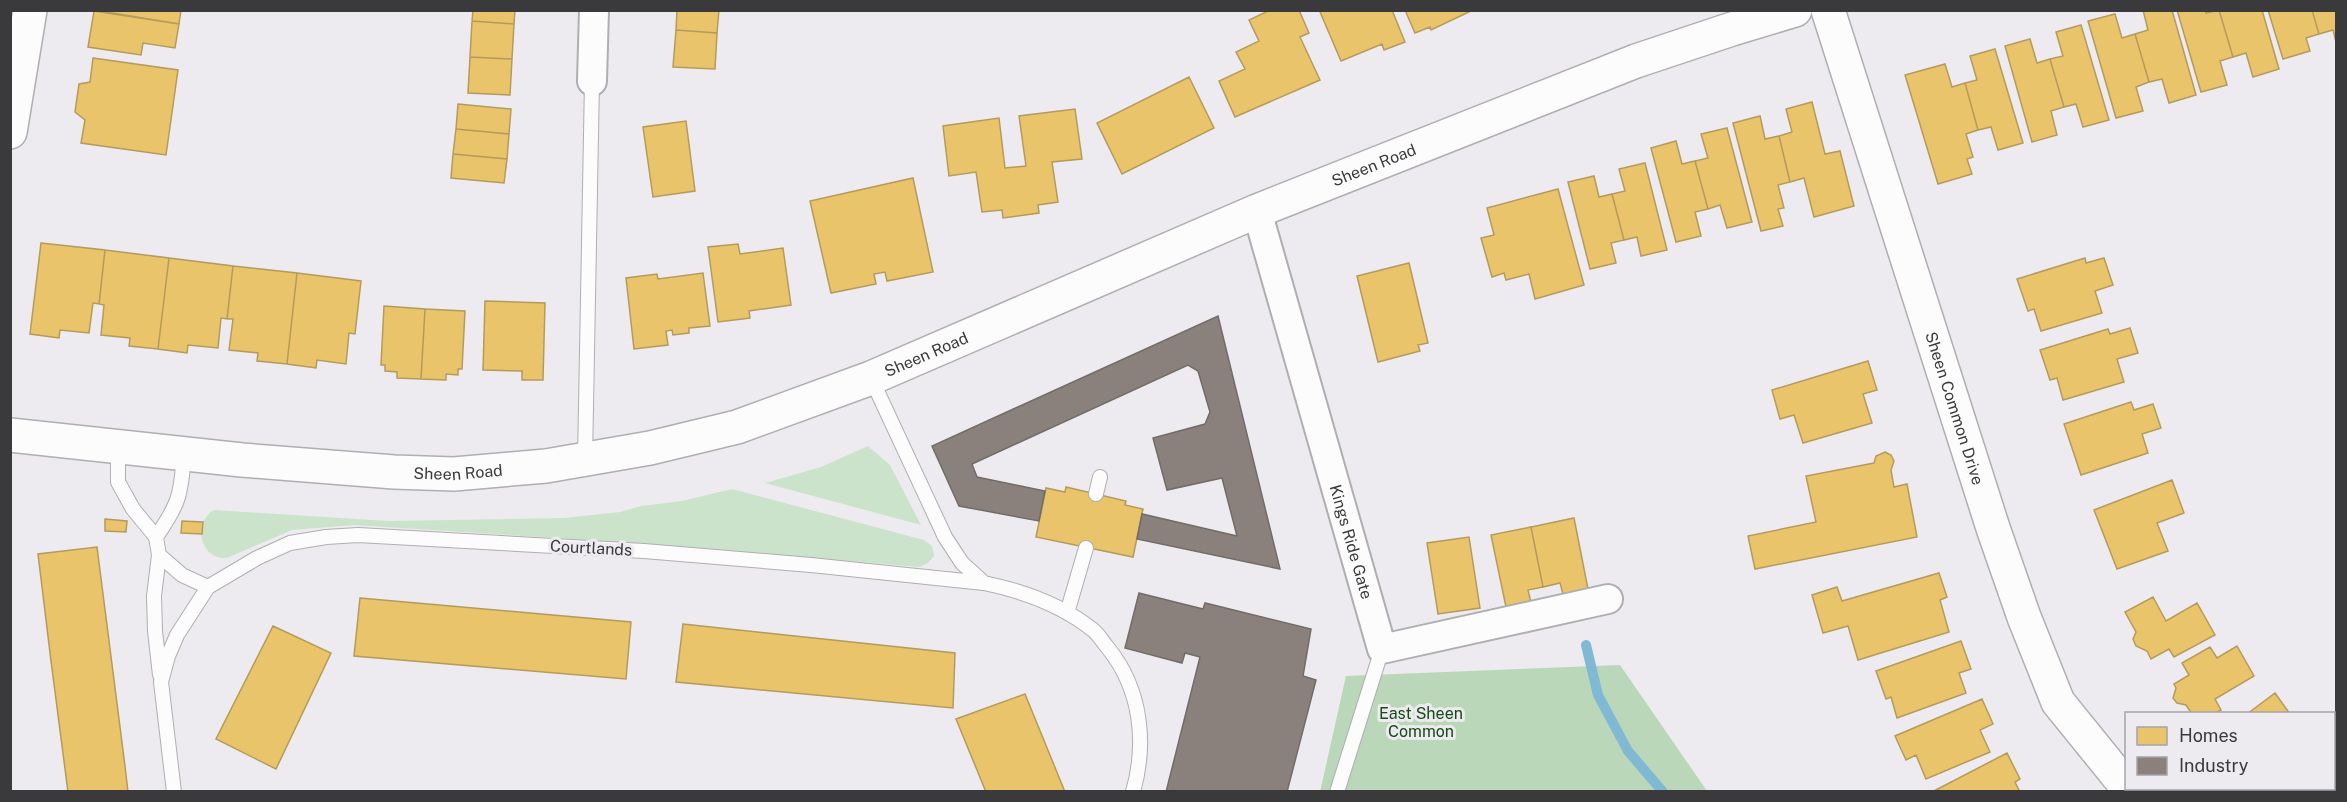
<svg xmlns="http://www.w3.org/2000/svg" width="2347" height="802" viewBox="0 0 2347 802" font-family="'Public Sans',sans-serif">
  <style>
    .green { fill: #cbe3cb }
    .forest { fill: #bad7ba }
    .homes { fill: #e9c46a; stroke: #b49b5c; stroke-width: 1.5 }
    .industry { fill: #8a817c; stroke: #726c69; stroke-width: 1.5 }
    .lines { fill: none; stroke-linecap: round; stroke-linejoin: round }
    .stream { stroke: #7fb9d3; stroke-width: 10 }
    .service-casing { stroke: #afaeb0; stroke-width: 16 }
    .minor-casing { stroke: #afaeb0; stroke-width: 32 }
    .tertiary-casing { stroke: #afaeb0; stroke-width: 36 }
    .secondary-casing { stroke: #afaeb0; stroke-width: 36 }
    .primary-casing { stroke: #afaeb0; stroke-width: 36 }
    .service { stroke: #fcfcfd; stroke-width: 14 }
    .minor { stroke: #fcfcfd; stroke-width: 28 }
    .tertiary { stroke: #fcfcfd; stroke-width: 33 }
    .secondary { stroke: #fcfcfd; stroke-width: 33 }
    .primary { stroke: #fcfcfd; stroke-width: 33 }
    .labels { text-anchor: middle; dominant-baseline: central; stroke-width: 6; stroke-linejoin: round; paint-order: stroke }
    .street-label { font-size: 16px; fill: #3a3a3c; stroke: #edeaf0 }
    .park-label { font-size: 16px; fill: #144b16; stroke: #edeaf0 }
  </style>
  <rect width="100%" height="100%" fill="#edebef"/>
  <path class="green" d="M 868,446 L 890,465 L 921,525 L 765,483 L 821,467 Z
    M 732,489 L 924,540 L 932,546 L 934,556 L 928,563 L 919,567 L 678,546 L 354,525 L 292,530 L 227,558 C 200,560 192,523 214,510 L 388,521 L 564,518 L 620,512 L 641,506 L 682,501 Z"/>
  <path class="forest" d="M 1620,665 L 1707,791 L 1320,792 L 1346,676 Z"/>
  <path class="homes" d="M 94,10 L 181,10 L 179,24 Z
    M 473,10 L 515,10 L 514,24 L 472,21 Z
    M 677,10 L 719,10 L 717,33 L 676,30 Z
    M 1270,10 L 1299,10 L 1309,33 L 1300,37 L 1320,80 L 1235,117 L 1219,81 L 1245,69 L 1236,52 L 1259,41 L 1249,20 Z
    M 1325,10 L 1392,10 L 1405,42 L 1384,50 L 1382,44 L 1341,61 L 1320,12 Z
    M 1405,10 L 1473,10 L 1431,30 L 1430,27 L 1415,33 Z
    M 2143,10 L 2172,10 L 2196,95 L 2169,103 L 2162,79 L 2149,82 L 2135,34 L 2148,30 Z
    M 2177,10 L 2205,10 L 2206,13 L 2219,10 L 2233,57 L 2220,61 L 2227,85 L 2201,92 Z
    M 2219,10 L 2262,10 L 2279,69 L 2253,77 L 2246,53 L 2233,57 Z
    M 2268,10 L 2312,10 L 2319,34 L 2306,38 L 2310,51 L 2283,59 Z
    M 2312,10 L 2336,10 L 2336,42 L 2333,30 L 2319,34 Z
    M 94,11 L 179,24 L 175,48 L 143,43 L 141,55 L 88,47 Z
    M 2115,14 L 2122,38 L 2135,34 L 2149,82 L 2136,87 L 2143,111 L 2116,118 L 2088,21 Z
    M 472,21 L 514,24 L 512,59 L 470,57 Z
    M 2081,25 L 2109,120 L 2083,127 L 2076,104 L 2064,107 L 2050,59 L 2063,56 L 2056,32 Z
    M 676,30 L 717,33 L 715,69 L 673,67 Z
    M 2030,39 L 2037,63 L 2050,59 L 2064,107 L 2051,111 L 2057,135 L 2032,142 L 2005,46 Z
    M 1995,49 L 2023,143 L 1998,150 L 1991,127 L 1978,130 L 1965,83 L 1977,80 L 1970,56 Z
    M 470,57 L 512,59 L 510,95 L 468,93 Z
    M 93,58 L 178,70 L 166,155 L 81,143 L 85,120 L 75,112 L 79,84 L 90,82 Z
    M 1945,64 L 1952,87 L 1965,83 L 1978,130 L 1966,134 L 1973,157 L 1967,159 L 1972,174 L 1938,184 L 1905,75 Z
    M 1189,77 L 1214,128 L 1122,174 L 1097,123 Z
    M 1812,102 L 1825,154 L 1840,151 L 1854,206 L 1814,217 L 1804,178 L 1790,182 L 1779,136 L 1792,132 L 1786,109 Z
    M 458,104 L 511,109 L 509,134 L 456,129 Z
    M 1075,109 L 1082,159 L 1052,162 L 1058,202 L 1038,205 L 1039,213 L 1003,218 L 1002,210 L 982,212 L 976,172 L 949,176 L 943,126 L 999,118 L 1005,168 L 1026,166 L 1019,116 Z
    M 1760,116 L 1765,139 L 1779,136 L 1790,182 L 1778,185 L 1784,208 L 1778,209 L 1783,226 L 1761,231 L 1733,123 Z
    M 686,121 L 695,191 L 653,197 L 643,127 Z
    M 1727,128 L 1752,222 L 1727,228 L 1720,205 L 1708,209 L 1695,161 L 1708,158 L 1701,134 Z
    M 456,129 L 509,134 L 507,159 L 453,154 Z
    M 1676,141 L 1682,164 L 1695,161 L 1708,209 L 1695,212 L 1701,236 L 1676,242 L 1651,148 Z
    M 453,154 L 507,159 L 504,183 L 451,178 Z
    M 1645,163 L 1667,250 L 1641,256 L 1637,237 L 1624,240 L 1612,194 L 1625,191 L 1619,169 Z
    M 1594,176 L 1599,197 L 1612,194 L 1624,240 L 1611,243 L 1616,263 L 1590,269 L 1568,182 Z
    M 913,178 L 933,272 L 887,281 L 885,272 L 874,274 L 876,284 L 831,293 L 810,201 Z
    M 1558,189 L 1584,285 L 1535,299 L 1529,274 L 1506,280 L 1504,273 L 1492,277 L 1481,238 L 1494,235 L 1487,208 Z
    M 41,243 L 105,250 L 99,304 L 93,303 L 89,333 L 60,330 L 59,338 L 30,334 Z
    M 738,244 L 740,254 L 783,248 L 791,305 L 749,311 L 750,318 L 718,322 L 708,247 Z
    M 105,250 L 169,258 L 158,349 L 129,346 L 130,338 L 101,335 L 104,305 L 99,304 Z
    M 169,258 L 233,266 L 227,319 L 221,318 L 218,348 L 188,345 L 187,353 L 158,349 Z
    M 2085,258 L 2086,263 L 2104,258 L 2113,285 L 2095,291 L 2102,313 L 2041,331 L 2034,309 L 2028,311 L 2017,279 Z
    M 1409,263 L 1428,343 L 1418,345 L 1420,351 L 1378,362 L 1357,276 Z
    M 233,266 L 297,273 L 287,364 L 257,361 L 258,353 L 229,350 L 233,319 L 227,319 Z
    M 297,273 L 361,281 L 355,334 L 349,333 L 346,364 L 317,360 L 316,368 L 287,364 Z
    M 703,273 L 710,326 L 689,328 L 689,333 L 673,335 L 672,330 L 666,331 L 668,345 L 634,349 L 626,278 L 657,274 L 658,279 Z
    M 485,301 L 545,303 L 543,380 L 522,380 L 522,371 L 483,370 Z
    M 384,306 L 425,309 L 421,379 L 397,378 L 397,372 L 385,371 L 385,365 L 381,365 Z
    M 425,309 L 465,311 L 462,369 L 458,369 L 458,375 L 446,374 L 446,380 L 421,379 Z
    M 2130,328 L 2138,353 L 2117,359 L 2124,382 L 2063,400 L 2057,378 L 2050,380 L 2040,350 L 2108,329 L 2110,334 Z
    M 1868,361 L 1877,390 L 1863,394 L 1872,423 L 1803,443 L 1794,415 L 1780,419 L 1772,390 Z
    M 2131,402 L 2134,410 L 2153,404 L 2161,428 L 2142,434 L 2148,453 L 2081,475 L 2064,424 Z
    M 1885,452 L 1891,455 L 1894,461 L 1891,470 L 1894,487 L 1907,484 L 1917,537 L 1755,569 L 1748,536 L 1816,522 L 1806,476 L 1874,463 L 1876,456 Z
    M 2172,480 L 2184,513 L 2157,523 L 2168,551 L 2117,569 L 2094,510 Z
    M 1066,487 L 1126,501 L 1125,505 L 1143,509 L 1133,557 L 1036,537 L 1046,488 L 1065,492 Z
    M 1574,518 L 1588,589 L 1563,594 L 1560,583 L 1543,587 L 1531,527 Z
    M 105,519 L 127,521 L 126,532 L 105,531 Z
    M 182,521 L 203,522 L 202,534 L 181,533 Z
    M 1531,527 L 1543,587 L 1528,590 L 1531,603 L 1506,607 L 1491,535 Z
    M 1469,537 L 1480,608 L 1438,614 L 1427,543 Z
    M 97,547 L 125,766 L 128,792 L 68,792 L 51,661 L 38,554 Z
    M 1939,573 L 1947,597 L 1940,600 L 1949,632 L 1858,660 L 1848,626 L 1823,633 L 1812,595 L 1837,587 L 1842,601 Z
    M 2153,597 L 2166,621 L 2197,603 L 2215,635 L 2174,657 L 2169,649 L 2151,659 L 2147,651 L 2136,646 L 2133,639 L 2136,632 L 2125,612 Z
    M 360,598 L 631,622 L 626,679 L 354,656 Z
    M 683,624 L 955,653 L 953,708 L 676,682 Z
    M 273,626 L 331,653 L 276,769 L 216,739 Z
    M 1961,641 L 1971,669 L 1959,673 L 1966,693 L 1897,718 L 1891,697 L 1886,699 L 1876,671 Z
    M 2237,646 L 2254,676 L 2215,699 L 2221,710 L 2214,714 L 2192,714 L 2186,705 L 2177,703 L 2173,698 L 2176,688 L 2174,684 L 2189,675 L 2182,663 L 2210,647 L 2217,658 Z
    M 2275,693 L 2290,714 L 2247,714 Z
    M 1025,694 L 1065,792 L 986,792 L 956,719 Z
    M 1982,699 L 1993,724 L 1980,730 L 1990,752 L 1926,779 L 1916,755 L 1906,760 L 1895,736 Z
    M 2334,749 L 2336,753 L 2336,778 L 2334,780 Z
    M 2007,753 L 2020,779 L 2015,782 L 2020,792 L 1932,792 Z
    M 2252,788 L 2323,788 L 2319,792 L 2254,792 Z"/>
  <path class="industry" d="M 1218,316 L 1280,569 L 1137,539 L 1142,514 L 1237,536 L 1222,478 L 1167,490 L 1153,438 L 1205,424 L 1210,412 L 1198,371 L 1188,365 L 972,464 L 977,477 L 1045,491 L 1039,521 L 959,506 L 932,446 Z
    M 1139,593 L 1203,609 L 1205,603 L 1311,629 L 1303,676 L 1316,680 L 1287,792 L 1166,792 L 1200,657 L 1185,653 L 1182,663 L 1125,648 Z"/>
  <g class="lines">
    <path class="stream" d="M 1586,645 L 1598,695 L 1628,751 L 1663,792"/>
    <defs>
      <path id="service" d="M 871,378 L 945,537 L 962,563 L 984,583
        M 118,448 L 118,482 L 133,509 L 156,537 L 159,555 L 154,596 L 155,631 L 160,675
        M 585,460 L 592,81
        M 1096,494 L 1100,477
        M 156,537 C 179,504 181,495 184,455
        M 159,555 L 182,575 L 208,587
        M 1067,613 L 1086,548
        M 174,792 L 161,682 L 168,656 L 177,635 L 208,587 L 257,558 L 290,543 L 326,537 L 358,535 L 644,551 L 811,565 L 984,583 C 1023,591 1062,605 1093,630 C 1099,635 1103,642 1108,648 C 1141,689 1147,742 1133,792
        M 1337,792 L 1382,649"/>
      <g id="minor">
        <path d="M 592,81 L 594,10"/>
        <path id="s1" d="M 1257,211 L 1382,649 L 1608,599"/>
      </g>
      <g id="tertiary">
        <path id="s2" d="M 1828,10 L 1993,528 L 2024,617 L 2058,702 L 2126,786"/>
      </g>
      <path id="secondary" d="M 10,132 L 30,10"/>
      <g id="primary">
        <path id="s3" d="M 10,435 L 242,460 L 394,472 L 454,474 L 546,466 L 650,448 L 737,427 L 871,378 L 1257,211 L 1636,61 L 1732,29 L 1795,10"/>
      </g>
    </defs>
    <use href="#service" class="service-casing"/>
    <use href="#minor" class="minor-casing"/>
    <use href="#tertiary" class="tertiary-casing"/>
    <use href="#secondary" class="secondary-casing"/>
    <use href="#primary" class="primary-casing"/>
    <use href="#service" class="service"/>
    <use href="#minor" class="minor"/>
    <use href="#tertiary" class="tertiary"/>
    <use href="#secondary" class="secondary"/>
    <use href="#primary" class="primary"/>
  </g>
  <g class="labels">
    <g class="street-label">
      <text stroke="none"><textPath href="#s3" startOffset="1422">Sheen Road</textPath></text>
      <text stroke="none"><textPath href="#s3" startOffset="936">Sheen Road</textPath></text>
      <text stroke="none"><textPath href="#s2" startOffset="418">Sheen Common Drive</textPath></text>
      <text stroke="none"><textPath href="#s3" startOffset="450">Sheen Road</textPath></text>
      <text stroke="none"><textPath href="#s1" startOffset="344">Kings Ride Gate</textPath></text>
      <text transform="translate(591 548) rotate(3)">Courtlands</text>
    </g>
    <g class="park-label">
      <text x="1421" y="713">East Sheen<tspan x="1421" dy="18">Common</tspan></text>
    </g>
  </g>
  <rect width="2347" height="802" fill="none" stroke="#3a3a3c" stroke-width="24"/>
  <rect x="2125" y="712" width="210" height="78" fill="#edeaf0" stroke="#a5a4a8" stroke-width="1.5"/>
  <rect x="2137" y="727" width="30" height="18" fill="#e9c46a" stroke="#a5a4a8" stroke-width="1.5"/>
  <text x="2179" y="742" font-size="18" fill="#3a3a3c">Homes</text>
  <rect x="2137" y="757" width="30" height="18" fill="#8a817c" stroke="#a5a4a8" stroke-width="1.5"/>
  <text x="2179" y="772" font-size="18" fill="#3a3a3c">Industry</text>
</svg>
